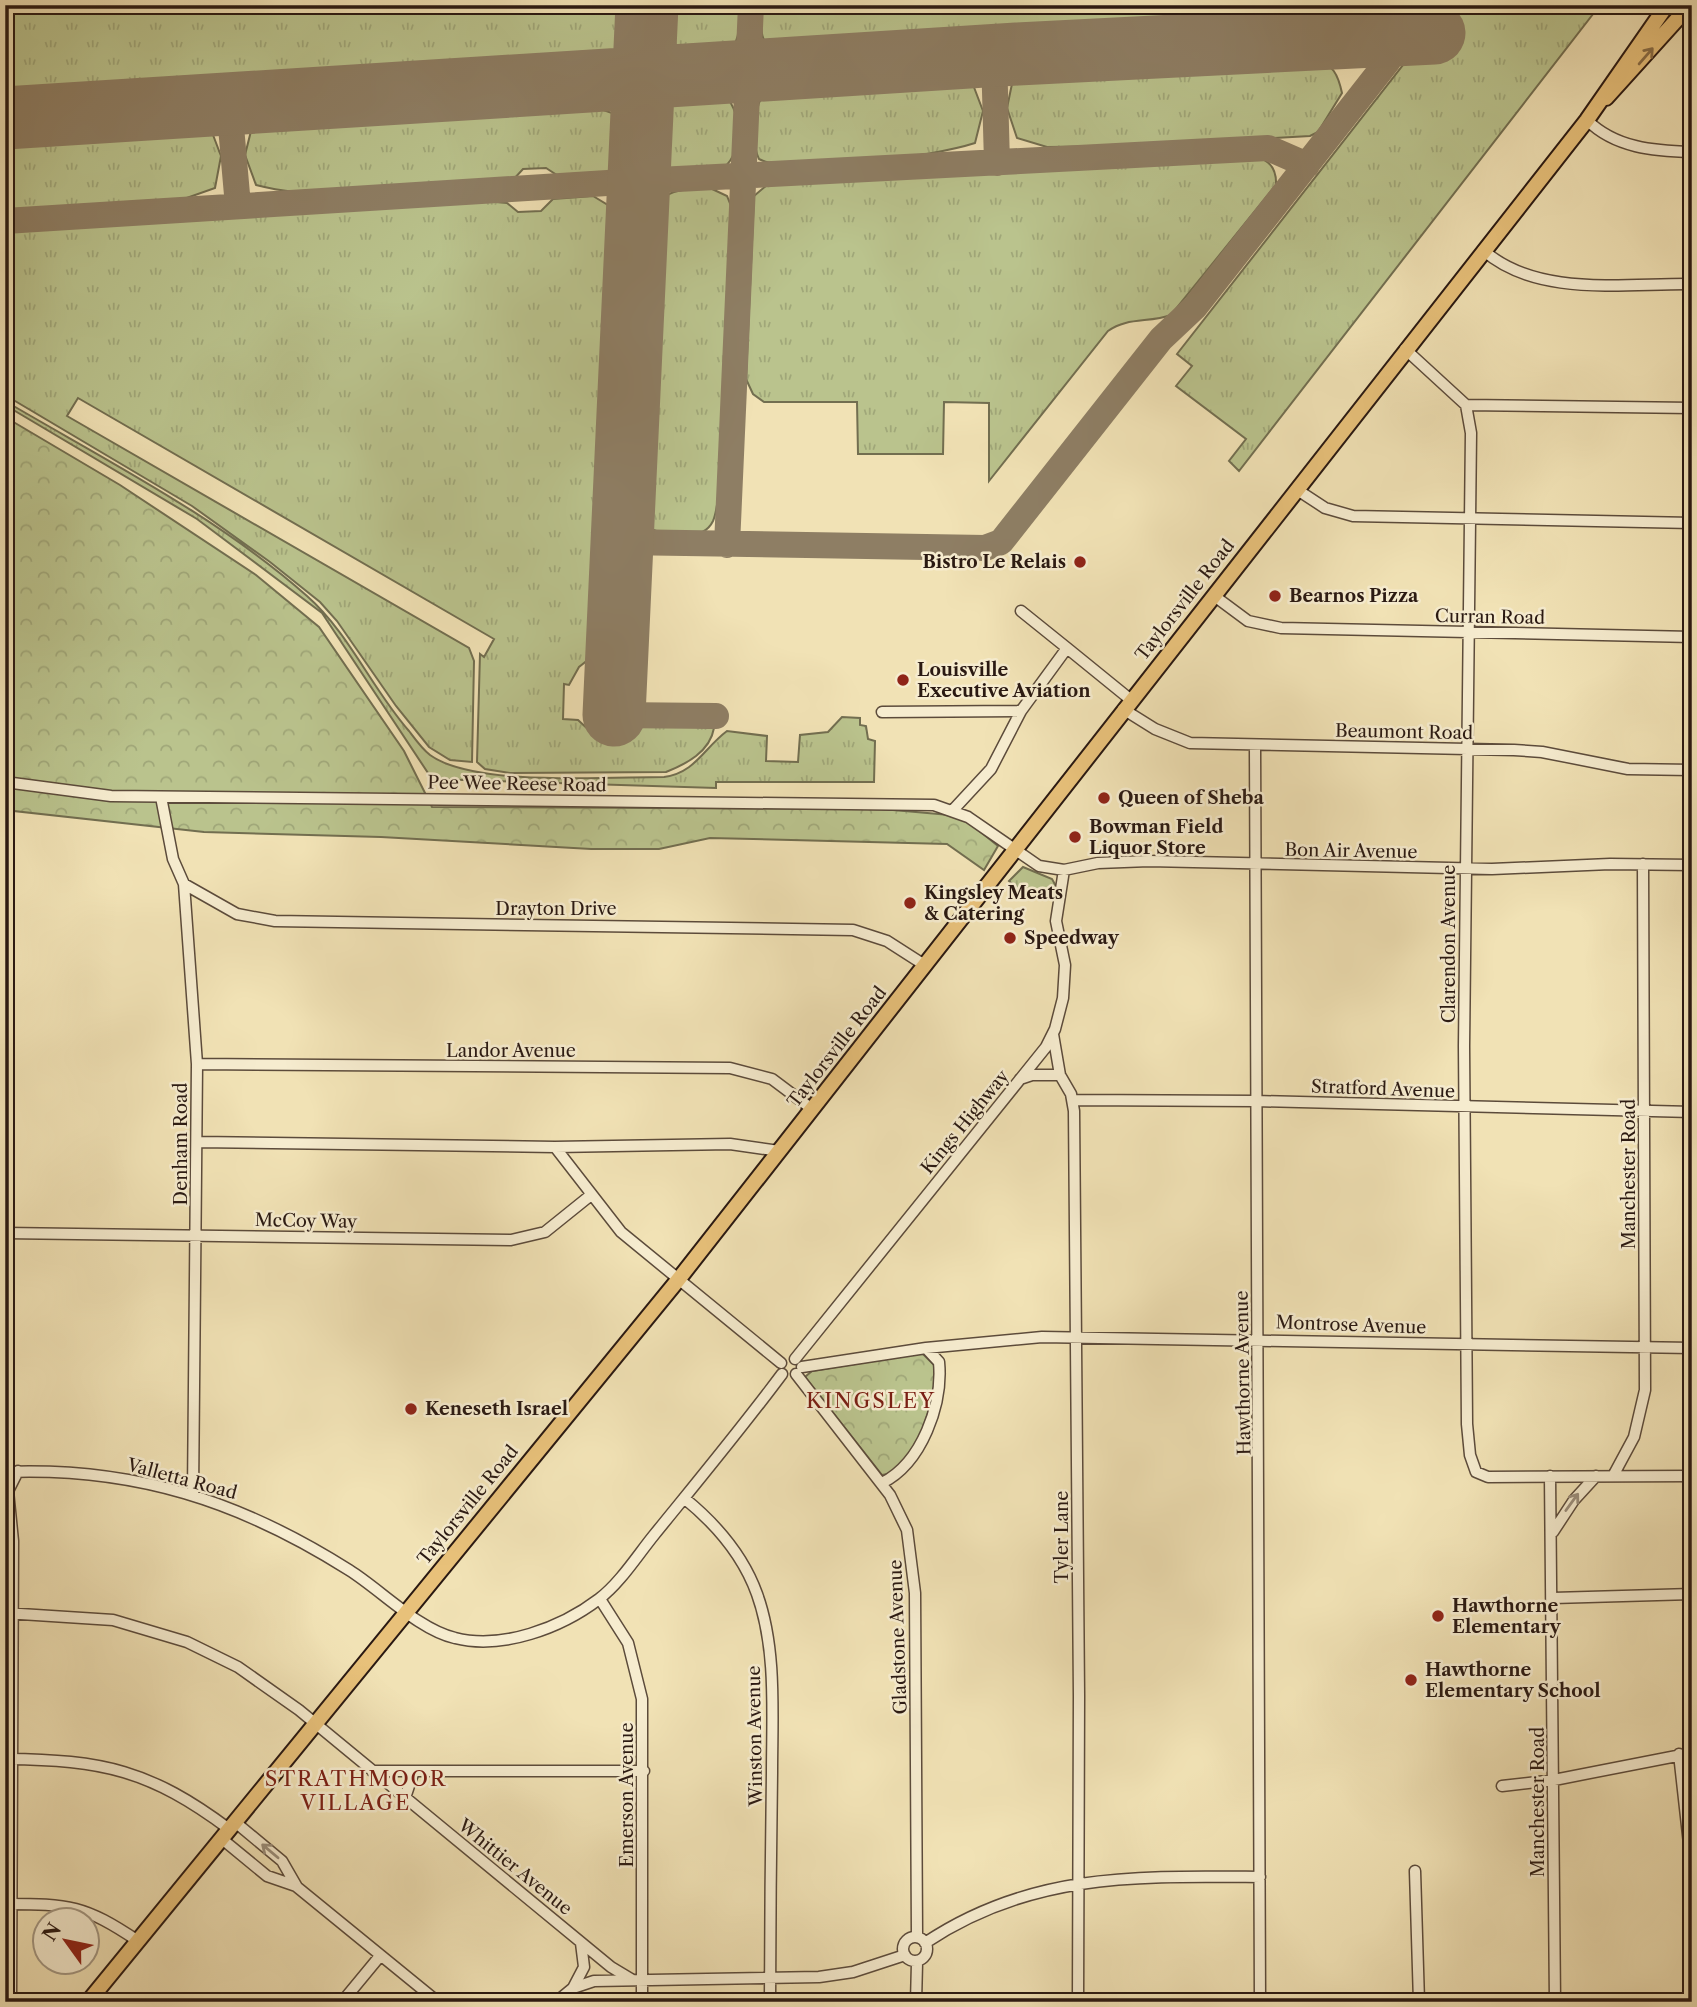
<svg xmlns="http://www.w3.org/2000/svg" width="1697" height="2007" viewBox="0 0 1697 2007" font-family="'Libre Caslon Text',serif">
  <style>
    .grass { fill: url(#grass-tufts); stroke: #726e50; stroke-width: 2 }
    .forest { fill: url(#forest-crowns); stroke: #726e50; stroke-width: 2 }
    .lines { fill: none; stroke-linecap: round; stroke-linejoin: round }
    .taxiway { stroke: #8e7e64; stroke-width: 26 }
    .runway { stroke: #8e7e64; stroke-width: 63 }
    .minor-casing { stroke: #5c4b3b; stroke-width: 13 }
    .primary-casing { stroke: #2a1912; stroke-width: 18 }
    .minor { stroke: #f6eccf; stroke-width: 10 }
    .primary { stroke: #e8c17a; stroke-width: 14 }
    .oneway { stroke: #896d46 }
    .oneway2 { stroke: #9a8d7a }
    .poi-dot { fill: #8f2418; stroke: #f6eccf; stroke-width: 2.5 }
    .labels { text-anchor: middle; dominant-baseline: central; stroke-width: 5; stroke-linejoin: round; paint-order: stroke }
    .poi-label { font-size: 18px; font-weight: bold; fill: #2a1912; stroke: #f6eccf; text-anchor: start }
    .street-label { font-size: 18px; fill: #2a1912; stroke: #f6eccf }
    .quarter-label { font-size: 21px; letter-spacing: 2px; fill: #7a1f14; stroke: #f6eccf }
  </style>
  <defs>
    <pattern id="grass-tufts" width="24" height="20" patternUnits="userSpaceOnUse" patternTransform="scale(1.75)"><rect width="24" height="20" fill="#bac38d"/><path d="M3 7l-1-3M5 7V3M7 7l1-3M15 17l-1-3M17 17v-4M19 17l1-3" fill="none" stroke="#a0a779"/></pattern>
    <pattern id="forest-crowns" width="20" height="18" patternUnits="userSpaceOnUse" patternTransform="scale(1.75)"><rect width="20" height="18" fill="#bac38d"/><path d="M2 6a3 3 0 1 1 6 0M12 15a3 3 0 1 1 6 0" fill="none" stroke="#a0a779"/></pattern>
  </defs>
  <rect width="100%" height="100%" fill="#f1e2b5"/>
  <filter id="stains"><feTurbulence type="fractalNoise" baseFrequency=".00286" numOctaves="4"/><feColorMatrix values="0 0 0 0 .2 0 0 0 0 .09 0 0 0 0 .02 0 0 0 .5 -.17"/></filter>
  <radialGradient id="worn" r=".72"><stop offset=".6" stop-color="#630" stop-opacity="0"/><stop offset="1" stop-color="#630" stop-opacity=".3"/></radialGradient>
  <path class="grass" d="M 5,5 L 623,5 C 637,33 617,57 590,61 L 590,67 L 5,102 Z
    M 660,5 L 738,5 C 743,41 734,64 694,56 C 684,54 672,51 665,42 C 657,32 659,17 660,5 Z
    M 762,5 L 1377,5 L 1365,17 L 1352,21 L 776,55 C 758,42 761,26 762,5 Z
    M 1406,5 L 1600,5 L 1239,471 L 1229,461 L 1246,439 L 1176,386 L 1192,366 L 1177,354 L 1414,51 L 1435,47 L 1433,16 L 1414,15 Z
    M 1315,58 C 1333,65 1338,74 1342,93 L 1318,132 L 1310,136 L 1129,146 L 1047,147 L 1017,138 L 1007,108 L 1013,79 L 1029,73 Z
    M 956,78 L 972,82 L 983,111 L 975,143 C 935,156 795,177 759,159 C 752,146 754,109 762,97 C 766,91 771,90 777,88 Z
    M 720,93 C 744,104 744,160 719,170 C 712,173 701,172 693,172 C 681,172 672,171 663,163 C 656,156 655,148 655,138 C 653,102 689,93 720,93 Z
    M 589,100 L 589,105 L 612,113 L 621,131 L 621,151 L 619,159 L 606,175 L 595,179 L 563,179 L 546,168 L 523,169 L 512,181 L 504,183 C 424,188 334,205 256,185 L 245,155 L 253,123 L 267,118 Z
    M 193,123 L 210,127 L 221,156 L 215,188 L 181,200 L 5,214 L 5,134 Z
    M 1244,155 C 1264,157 1277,163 1276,185 L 1171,315 C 1149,323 1127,317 1108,331 L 989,481 L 989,403 L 944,402 L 943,454 L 858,454 L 857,402 L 764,402 L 753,394 L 746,379 L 754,196 L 767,185 Z
    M 710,188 L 727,196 L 731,206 L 718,498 C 717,505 716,514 713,521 C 702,544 663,536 646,526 L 638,506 L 649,224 C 657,189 679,189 710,188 Z
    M 593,196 L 611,207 L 617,225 L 598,652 L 579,667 L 569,685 L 564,684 L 563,719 L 578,720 L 590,731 L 610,737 L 624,736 L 644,724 L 714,728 C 710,752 686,764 666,772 L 510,773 L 485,769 L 477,762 L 480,654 L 484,657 L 494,639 L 78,398 L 67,416 L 469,648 L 474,661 L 472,762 L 450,760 L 429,747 L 396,706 L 337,621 L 320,602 L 270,562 L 192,506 L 5,395 L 5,229 L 484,201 L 507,203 L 518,212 L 541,211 L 553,199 Z
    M 5,401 C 107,461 218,517 307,596 C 349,633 372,689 409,731 C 415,739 422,749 430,755 C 474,787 607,777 664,777 C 695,773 704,748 727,731 L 767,736 L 766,761 L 798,762 L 800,735 L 828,732 L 842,717 L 860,718 L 860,725 L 866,726 L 868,739 L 875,741 L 874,782 L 716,782 L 716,788 L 432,779 L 322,613 L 197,519 L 5,405 Z
    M 1023,867 L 1052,879 L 1056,886 C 1051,901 1038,897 1025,897 L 1009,881 Z"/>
  <path class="forest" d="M 5,417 L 120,485 L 256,575 L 319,627 L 404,751 L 432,807 L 882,809 L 961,816 L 998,846 L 984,870 L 947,844 L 710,838 L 659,849 L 591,849 L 381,837 L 204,832 L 5,810 Z
    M 922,1353 L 936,1367 C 935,1396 918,1471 882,1475 L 805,1377 L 812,1371 Z"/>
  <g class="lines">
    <path class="taxiway" d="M 994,56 L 997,163
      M 229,104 L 238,206
      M 5,221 L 639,181 L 1268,148 L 1307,165
      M 622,542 L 985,548 L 1001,542 L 1161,339 L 1195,307 L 1388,61 L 1391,5
      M 727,545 L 751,5
      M 614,715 L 716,716"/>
    <path class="runway" d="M 5,118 L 1017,54 L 1434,33
      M 614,715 L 647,5"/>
    <defs>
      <path id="minor" d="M 1587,120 C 1615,148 1654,151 1692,152
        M 1483,250 C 1537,298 1625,283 1692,284
        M 1405,349 L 1466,405 L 1471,433 L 1464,1046 L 1467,1424 L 1470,1455 L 1476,1472 L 1488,1477 L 1692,1476
        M 1466,405 L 1692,408
        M 1296,489 L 1325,508 L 1353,516 L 1692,523
        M 1213,595 L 1248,621 L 1281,628 L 1692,637
        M 1067,648 L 1131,700
        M 1123,709 L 1155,729 L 1190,743 L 1514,750 L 1542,752 L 1628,769 L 1692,770
        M 882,712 L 1021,711
        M 1255,745 L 1260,2002
        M 5,782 L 111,796 L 934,805 L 968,817 L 1039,866 L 1064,870 L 1098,863 L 1149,861 L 1492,869 L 1610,864 L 1692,865
        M 161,797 L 173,859 L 184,884 L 197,1064 L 193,1494
        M 953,810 L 991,769 L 1021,711 L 1067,648 L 1021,611
        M 184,884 L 237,914 L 275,921 L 853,930 L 887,941 L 926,966
        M 1053,1034 L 1060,1075 L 1071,1094 L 1074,1111 L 1079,1696 L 1078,2002
        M 197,1064 L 730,1068 L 772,1079 L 812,1109
        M 1020,1079 L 1032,1075 L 1060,1075
        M 1073,1100 L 1256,1101 L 1692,1112
        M 198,1142 L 555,1147 L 730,1144 L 779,1151
        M 555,1147 L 621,1232 L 781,1363
        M 5,1233 L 511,1240 L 545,1232 L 591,1195
        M 795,1359 L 1046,1047 L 1055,1029 L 1063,998 L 1065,965 L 1056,921 L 1064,870
        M 802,1367 L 926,1348 L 1042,1337 L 1692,1348
        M 796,1374 L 890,1495 L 907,1530 L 915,1593 L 917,1934
        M 5,1472 C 135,1467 240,1501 349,1570 C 381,1590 419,1630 455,1638 C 502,1650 561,1628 599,1599 C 620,1583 637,1556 654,1535 C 697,1482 741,1429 782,1374
        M 1550,1476 L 1555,2002
        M 1613,1476 L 1634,1437 L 1645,1390 L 1643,864
        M 882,1483 C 922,1463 943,1404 939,1362 L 926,1348
        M 684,1498 C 716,1524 743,1555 757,1594 C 777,1649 772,1716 772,1773 C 771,1849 770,1926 770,2002
        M 1553,1532 L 1574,1500 L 1596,1476
        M 1553,1598 L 1692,1594
        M 600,1599 L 628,1643 L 642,1699 L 642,2002
        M 5,1613 L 113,1620 L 187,1642 L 238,1667 L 299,1710 L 611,1967 L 631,1979
        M 1679,1754 L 1692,1871
        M 6,1759 C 103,1760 150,1770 229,1829
        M 372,1771 L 644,1771
        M 1502,1786 L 1554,1780 L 1692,1753
        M 405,1798 L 414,1771
        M 235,1822 L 282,1861 L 297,1887 L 438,2002
        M 222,1839 L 267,1876 L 296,1886
        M 1415,1871 L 1419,2002
        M 6,1904 C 70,1904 84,1905 138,1941
        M903 1949a12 12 0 1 1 24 0a12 12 0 1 1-24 0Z
        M 925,1943 C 1031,1872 1139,1876 1260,1877
        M 573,1988 L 584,1967 L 581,1943
        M 11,2002 L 13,1541 L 8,1491 L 18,1471
        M 342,2002 L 380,1956
        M 556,2002 L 573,1988 L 594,1981 L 819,1977 L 853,1972 L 905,1955
        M 916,2002 L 917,1963"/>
      <path id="primary" d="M 1606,98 L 1690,5
        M 88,2002 L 678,1280 L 1587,120 L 1667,5"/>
    </defs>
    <use href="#minor" class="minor-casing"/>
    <use href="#primary" class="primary-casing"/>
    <use href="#minor" class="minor"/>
    <use href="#primary" class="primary"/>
  </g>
  <defs><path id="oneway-shaft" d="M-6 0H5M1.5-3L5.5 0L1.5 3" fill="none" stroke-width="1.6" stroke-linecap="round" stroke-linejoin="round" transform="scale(1.75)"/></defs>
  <use class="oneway" href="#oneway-shaft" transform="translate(1646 56) rotate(-49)"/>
  <g class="oneway2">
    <use href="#oneway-shaft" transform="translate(1572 1502) rotate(-54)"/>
    <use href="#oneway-shaft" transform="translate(270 1851) rotate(-140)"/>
  </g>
  <g class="poi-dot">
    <circle cx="1080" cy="562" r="7"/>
    <circle cx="1275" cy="596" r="7"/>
    <circle cx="903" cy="680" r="7"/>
    <circle cx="1104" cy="798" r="7"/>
    <circle cx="1075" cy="837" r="7"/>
    <circle cx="910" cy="903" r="7"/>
    <circle cx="1010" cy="938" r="7"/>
    <circle cx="411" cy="1409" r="7"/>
    <circle cx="1438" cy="1616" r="7"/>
    <circle cx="1411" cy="1680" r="7"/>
  </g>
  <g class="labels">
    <g class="poi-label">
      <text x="1066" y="562" text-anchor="end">Bistro Le Relais</text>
      <text x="1289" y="596">Bearnos Pizza</text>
      <text x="917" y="670">Louisville<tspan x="917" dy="21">Executive Aviation</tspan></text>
      <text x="1118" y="798">Queen of Sheba</text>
      <text x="1089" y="827">Bowman Field<tspan x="1089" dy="21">Liquor Store</tspan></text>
      <text x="924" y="893">Kingsley Meats<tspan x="924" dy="21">&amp; Catering</tspan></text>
      <text x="1024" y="938">Speedway</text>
      <text x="425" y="1409">Keneseth Israel</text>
      <text x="1452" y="1606">Hawthorne<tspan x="1452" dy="21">Elementary</tspan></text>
      <text x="1425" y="1670">Hawthorne<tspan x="1425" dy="21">Elementary School</tspan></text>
    </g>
    <g class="street-label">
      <text transform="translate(1185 600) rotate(-52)">Taylorsville Road</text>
      <text transform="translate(1490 617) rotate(1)">Curran Road</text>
      <text transform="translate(1404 732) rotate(1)">Beaumont Road</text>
      <text transform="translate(517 784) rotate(1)">Pee Wee Reese Road</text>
      <text transform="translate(1351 851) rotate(1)">Bon Air Avenue</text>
      <text x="556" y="909">Drayton Drive</text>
      <text transform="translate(1449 944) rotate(-90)">Clarendon Avenue</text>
      <text transform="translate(837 1047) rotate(-52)">Taylorsville Road</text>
      <text x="511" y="1051">Landor Avenue</text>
      <text transform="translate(1383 1089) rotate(2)">Stratford Avenue</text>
      <text transform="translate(965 1122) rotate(-51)">Kings Highway</text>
      <text transform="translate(181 1144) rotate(-90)">Denham Road</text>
      <text transform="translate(1629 1174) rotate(-90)">Manchester Road</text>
      <text transform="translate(306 1221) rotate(1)">McCoy Way</text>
      <text transform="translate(1351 1325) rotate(2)">Montrose Avenue</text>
      <text transform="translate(1243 1373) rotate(-91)">Hawthorne Avenue</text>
      <text transform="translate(182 1479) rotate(15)">Valletta Road</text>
      <text transform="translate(468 1505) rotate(-51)">Taylorsville Road</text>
      <text transform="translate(1062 1537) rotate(-90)">Tyler Lane</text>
      <text transform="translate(898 1637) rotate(-92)">Gladstone Avenue</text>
      <text transform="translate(755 1736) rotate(-91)">Winston Avenue</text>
      <text transform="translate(627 1795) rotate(-90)">Emerson Avenue</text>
      <text transform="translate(1538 1802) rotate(-90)">Manchester Road</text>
      <text transform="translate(515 1867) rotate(39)">Whittier Avenue</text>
    </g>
    <g class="quarter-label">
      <text x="871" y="1400">KINGSLEY</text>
      <text x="356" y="1778">STRATHMOOR<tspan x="356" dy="24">VILLAGE</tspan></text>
    </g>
  </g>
  <rect width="1697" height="2007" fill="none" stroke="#f1e2b5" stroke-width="28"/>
  <rect x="7" y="7" width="1683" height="1993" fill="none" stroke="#2a1912" stroke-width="3.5"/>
  <rect x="14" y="14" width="1669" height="1979" fill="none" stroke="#2a1912" stroke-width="2"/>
  <g transform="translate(66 1941) rotate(303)"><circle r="33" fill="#f6eccf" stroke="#a49883" stroke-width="2"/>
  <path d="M0-5L12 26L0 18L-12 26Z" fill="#8f2418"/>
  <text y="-10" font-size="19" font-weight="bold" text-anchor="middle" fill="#2a1912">N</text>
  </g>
  <rect width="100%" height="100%" filter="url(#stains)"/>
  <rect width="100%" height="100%" fill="url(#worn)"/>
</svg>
